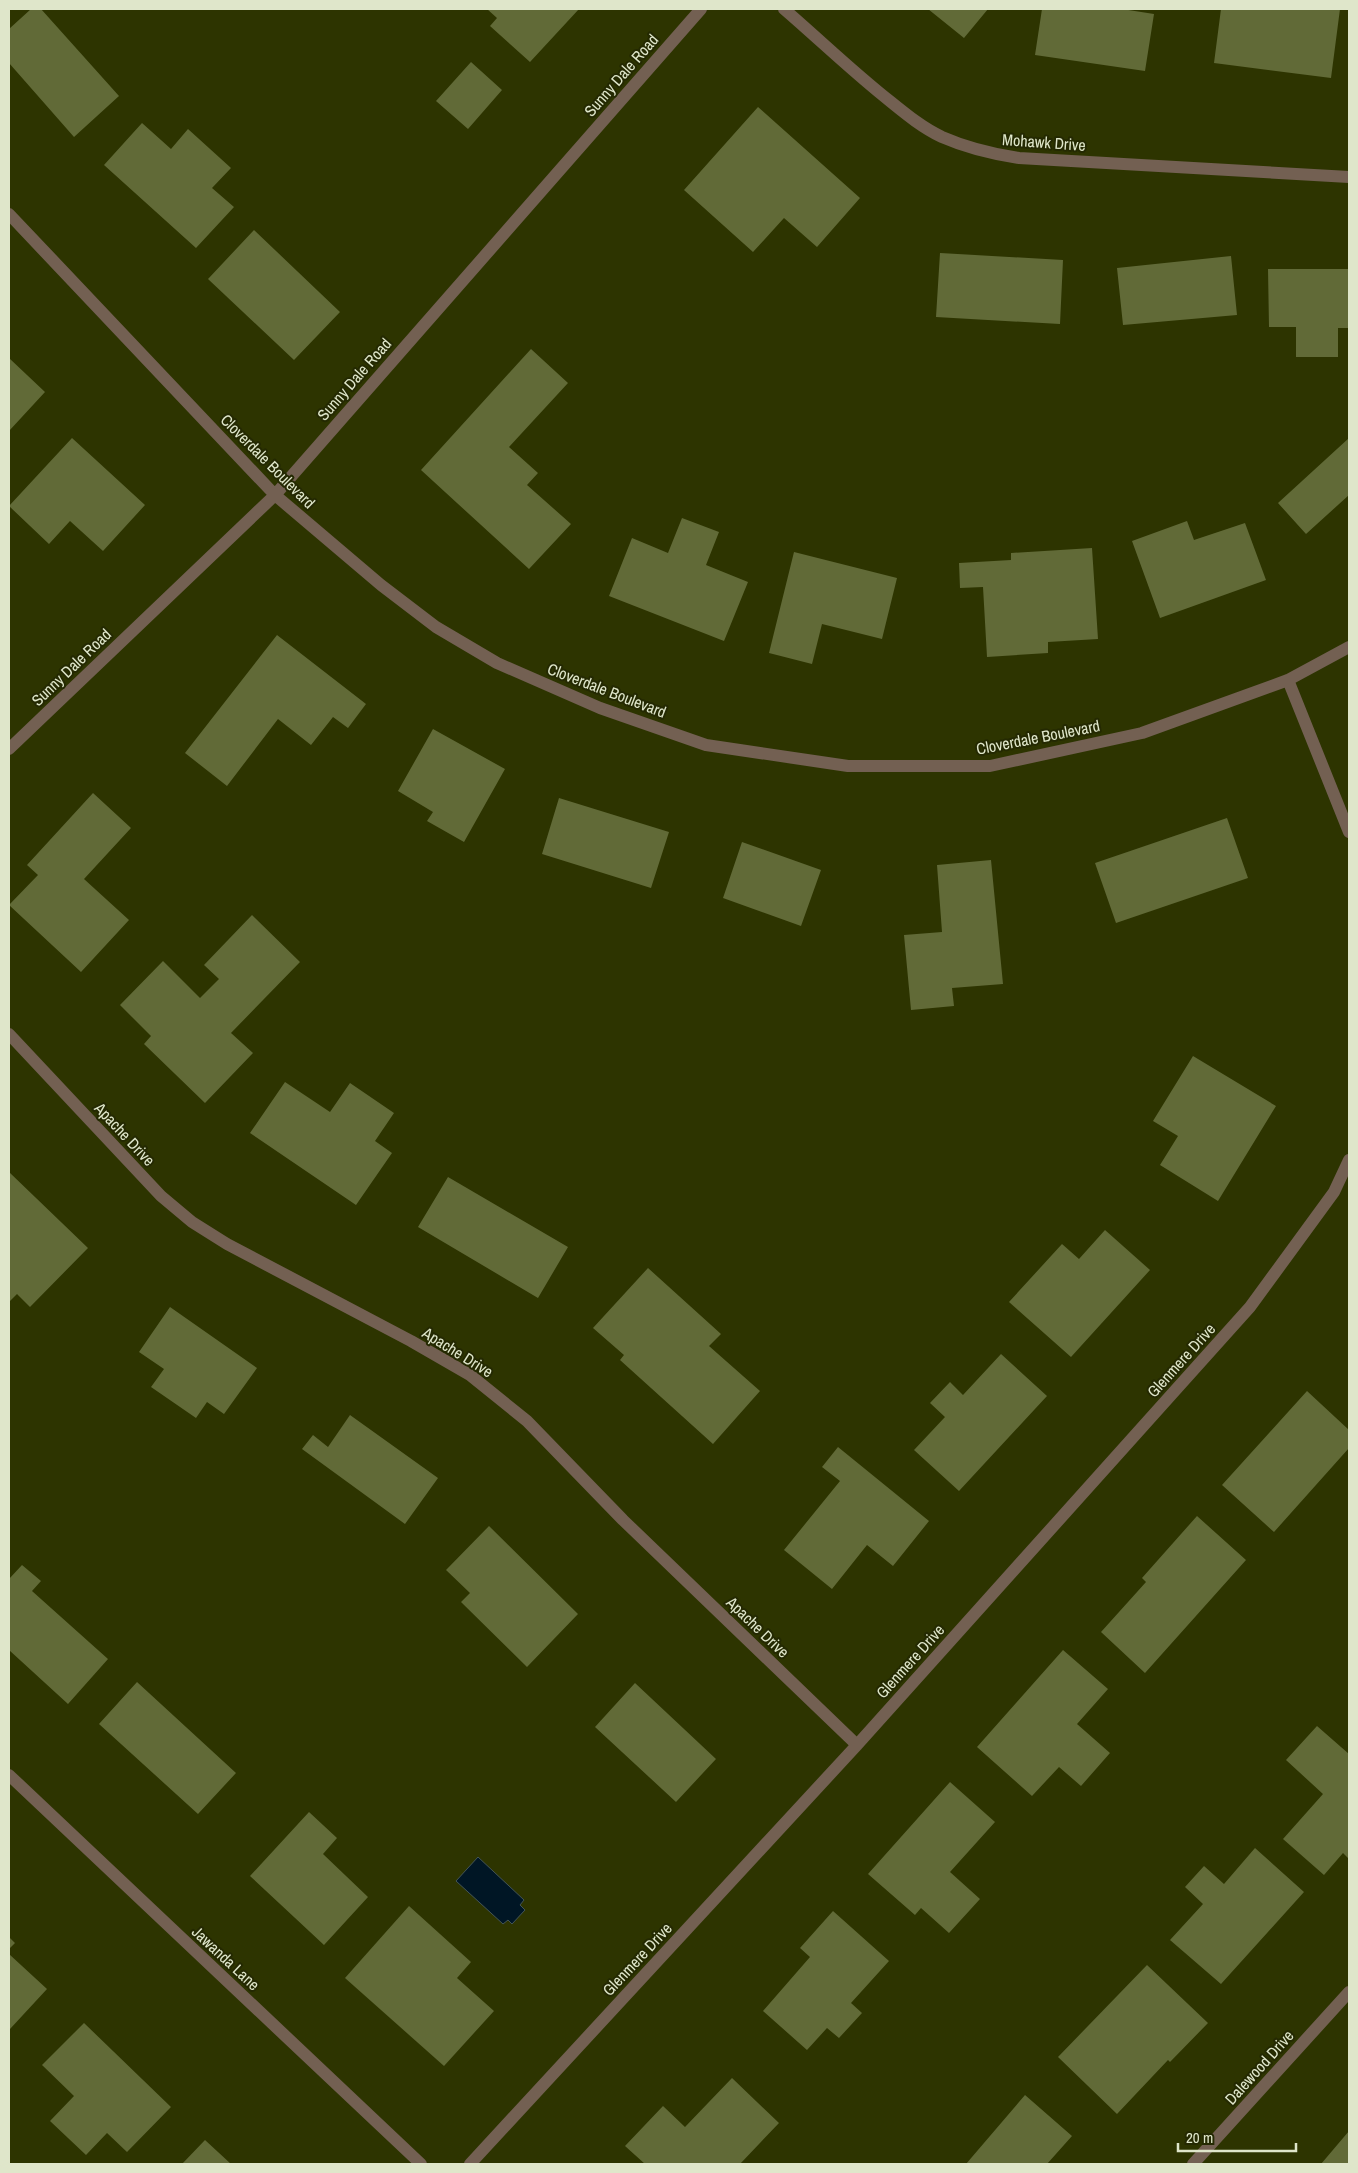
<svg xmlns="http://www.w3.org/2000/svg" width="1358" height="2173" viewBox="0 0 1358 2173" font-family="'Archivo Narrow',sans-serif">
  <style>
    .water { fill: #001625; stroke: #435456 }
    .building { fill: #616a37 }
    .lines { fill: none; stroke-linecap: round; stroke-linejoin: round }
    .minor { stroke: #736052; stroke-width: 12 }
    .labels { text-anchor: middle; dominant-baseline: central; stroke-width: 4; stroke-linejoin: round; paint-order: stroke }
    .street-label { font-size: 16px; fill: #dfe6ca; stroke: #242902 }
  </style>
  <rect width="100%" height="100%" fill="#2d3400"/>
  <path class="water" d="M 478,1857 L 524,1900 L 520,1905 L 525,1910 L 512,1924 L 508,1920 L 503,1924 L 456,1881 Z"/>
  <path class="building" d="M 31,9 L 41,9 L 119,96 L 74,137 L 9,63 L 9,29 Z
    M 487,9 L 579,9 L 530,62 L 490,26 L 497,18 Z
    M 928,9 L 988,9 L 964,38 Z
    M 1042,9 L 1122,9 L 1154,14 L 1145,71 L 1035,55 Z
    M 1221,9 L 1340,9 L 1331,78 L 1214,63 Z
    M 471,62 L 502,90 L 468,129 L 436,101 Z
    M 758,107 L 860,198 L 817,247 L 784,218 L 753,252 L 684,190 Z
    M 142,123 L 171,149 L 188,129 L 231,168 L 212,188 L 234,207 L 196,248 L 104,165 Z
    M 254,230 L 340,312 L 294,360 L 208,279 Z
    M 940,253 L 1063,260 L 1060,324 L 936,317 Z
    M 1231,256 L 1237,315 L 1123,325 L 1117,268 Z
    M 1268,269 L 1349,269 L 1349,328 L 1338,328 L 1338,357 L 1296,357 L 1296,327 L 1269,327 Z
    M 531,349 L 568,383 L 509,447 L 538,473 L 527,485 L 571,524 L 529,569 L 421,470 Z
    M 9,358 L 45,392 L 9,431 Z
    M 72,438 L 145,505 L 103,551 L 70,521 L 49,544 L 9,506 Z
    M 1349,438 L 1349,495 L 1306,534 L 1278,503 Z
    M 682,518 L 719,532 L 706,565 L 748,582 L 724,641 L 609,596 L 632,538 L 668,553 Z
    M 1187,521 L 1194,540 L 1245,523 L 1266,580 L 1160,618 L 1132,541 Z
    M 1092,548 L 1098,639 L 1048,642 L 1048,653 L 987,657 L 983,587 L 960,588 L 959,563 L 1011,560 L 1011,553 Z
    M 794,552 L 897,578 L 882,639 L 822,624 L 812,664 L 769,653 Z
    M 277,635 L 366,704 L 348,728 L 333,717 L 311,745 L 278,719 L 227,786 L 185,753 Z
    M 433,729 L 505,769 L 464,842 L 427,821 L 433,812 L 398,791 Z
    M 93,793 L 131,828 L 84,879 L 129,920 L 81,972 L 9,905 L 38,875 L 27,865 Z
    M 559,798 L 669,832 L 651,888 L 542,854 Z
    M 1227,818 L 1248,878 L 1116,923 L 1095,863 Z
    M 742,842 L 821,870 L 801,926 L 723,898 Z
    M 991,860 L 1003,984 L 952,988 L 954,1006 L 911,1010 L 904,935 L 942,932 L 937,865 Z
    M 252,915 L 300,962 L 231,1033 L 253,1053 L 205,1103 L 144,1044 L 151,1036 L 120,1005 L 163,961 L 200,998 L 219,979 L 204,965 Z
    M 1193,1056 L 1276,1106 L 1218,1201 L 1160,1165 L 1178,1136 L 1153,1121 Z
    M 285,1082 L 330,1112 L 350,1083 L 394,1113 L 375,1141 L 392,1153 L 356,1205 L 250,1133 Z
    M 9,1172 L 88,1248 L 30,1307 L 17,1294 L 9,1302 Z
    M 448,1177 L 568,1247 L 538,1298 L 418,1227 Z
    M 1105,1230 L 1150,1270 L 1071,1357 L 1009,1302 L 1062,1244 L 1079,1259 Z
    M 648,1268 L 721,1334 L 709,1346 L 760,1391 L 713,1444 L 620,1360 L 624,1355 L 593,1328 Z
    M 170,1307 L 257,1368 L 224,1414 L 207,1402 L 196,1418 L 151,1387 L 164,1369 L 139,1352 Z
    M 1001,1354 L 1047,1396 L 959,1491 L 914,1450 L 945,1417 L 930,1403 L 950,1382 L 963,1395 Z
    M 1307,1391 L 1349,1430 L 1349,1448 L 1274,1532 L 1222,1485 Z
    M 350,1415 L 438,1478 L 405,1524 L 302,1449 L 313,1435 L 328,1447 Z
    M 838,1447 L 929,1521 L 893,1566 L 867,1545 L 832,1589 L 784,1550 L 840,1481 L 822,1467 Z
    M 1197,1516 L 1246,1560 L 1145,1673 L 1101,1632 L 1146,1582 L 1142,1578 Z
    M 489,1526 L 578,1614 L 527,1667 L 461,1602 L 470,1593 L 446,1570 Z
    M 22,1565 L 41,1581 L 32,1591 L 108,1659 L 68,1704 L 9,1650 L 9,1579 Z
    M 1063,1650 L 1108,1689 L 1077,1724 L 1110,1753 L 1081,1786 L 1059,1767 L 1032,1796 L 977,1747 Z
    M 137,1682 L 236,1773 L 198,1814 L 99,1724 Z
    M 635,1683 L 716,1759 L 676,1802 L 595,1727 Z
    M 1317,1726 L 1349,1754 L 1349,1859 L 1343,1853 L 1324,1875 L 1283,1839 L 1323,1794 L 1286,1760 Z
    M 950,1782 L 995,1822 L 950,1872 L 980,1899 L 949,1933 L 921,1908 L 915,1915 L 868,1874 Z
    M 309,1812 L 337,1838 L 323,1854 L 368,1897 L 324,1945 L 250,1876 Z
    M 1255,1848 L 1304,1892 L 1221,1984 L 1170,1940 L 1203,1904 L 1185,1887 L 1204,1866 L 1224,1884 Z
    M 409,1906 L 471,1962 L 457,1978 L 494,2011 L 444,2066 L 345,1978 Z
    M 833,1911 L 889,1961 L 851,2003 L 862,2013 L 839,2038 L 827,2028 L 807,2050 L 763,2011 L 810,1957 L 800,1948 Z
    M 9,1937 L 15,1943 L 9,1949 Z
    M 9,1954 L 47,1989 L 10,2029 L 9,2027 Z
    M 1147,1965 L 1208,2023 L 1170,2062 L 1168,2060 L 1117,2114 L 1058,2057 Z
    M 84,2023 L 171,2107 L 127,2152 L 107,2133 L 86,2155 L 50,2121 L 74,2096 L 42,2065 Z
    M 732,2078 L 779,2123 L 740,2164 L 645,2164 L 625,2146 L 663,2106 L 685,2127 Z
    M 1025,2095 L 1072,2136 L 1047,2164 L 966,2164 Z
    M 1349,2131 L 1349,2164 L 1321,2164 Z
    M 205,2140 L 231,2164 L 182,2164 Z"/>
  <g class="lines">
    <path class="minor" d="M 784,9 C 820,40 854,73 891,102 C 907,115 923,128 942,137 C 967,148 992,154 1019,158 L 1349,177
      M 9,214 L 275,495 L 381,585 L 436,627 L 497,663 L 600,708 L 706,745 L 848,766 L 990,766 L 1142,733 L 1288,680 L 1349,647
      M 1288,680 L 1349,832
      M 9,749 L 275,495 L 701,9
      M 9,1034 L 161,1196 L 192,1222 L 227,1244 L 411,1341 L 470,1375 L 527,1421 L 623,1520 L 857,1745
      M 9,1775 L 421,2164
      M 470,2164 L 857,1745 L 1250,1307 L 1334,1192 L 1349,1160
      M 1193,2164 L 1349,1992"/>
  </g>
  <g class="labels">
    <g class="street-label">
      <text transform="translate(621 75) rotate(-49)">Sunny Dale Road</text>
      <text transform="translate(1044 142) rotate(4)">Mohawk Drive</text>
      <text transform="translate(354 379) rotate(-49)">Sunny Dale Road</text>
      <text transform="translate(268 461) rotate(45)">Cloverdale Boulevard</text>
      <text transform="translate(71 667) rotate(-44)">Sunny Dale Road</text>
      <text transform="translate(607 690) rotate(21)">Cloverdale Boulevard</text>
      <text transform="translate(1038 737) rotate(-11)">Cloverdale Boulevard</text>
      <text transform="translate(125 1134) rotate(47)">Apache Drive</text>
      <text transform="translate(458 1352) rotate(32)">Apache Drive</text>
      <text transform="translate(1181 1360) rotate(-48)">Glenmere Drive</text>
      <text transform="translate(758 1627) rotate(44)">Apache Drive</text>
      <text transform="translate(910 1661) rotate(-48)">Glenmere Drive</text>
      <text transform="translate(226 1958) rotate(43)">Jawanda Lane</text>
      <text transform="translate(637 1959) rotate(-47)">Glenmere Drive</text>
      <text transform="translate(1259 2067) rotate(-48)">Dalewood Drive</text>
    </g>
  </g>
  <rect width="1358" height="2173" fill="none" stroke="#dfe6ca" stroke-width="20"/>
  <path d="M1178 2143v8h118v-8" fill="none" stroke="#dfe6ca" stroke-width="2.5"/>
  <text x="1186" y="2143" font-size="15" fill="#dfe6ca" stroke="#242902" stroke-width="4" paint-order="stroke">20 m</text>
</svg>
